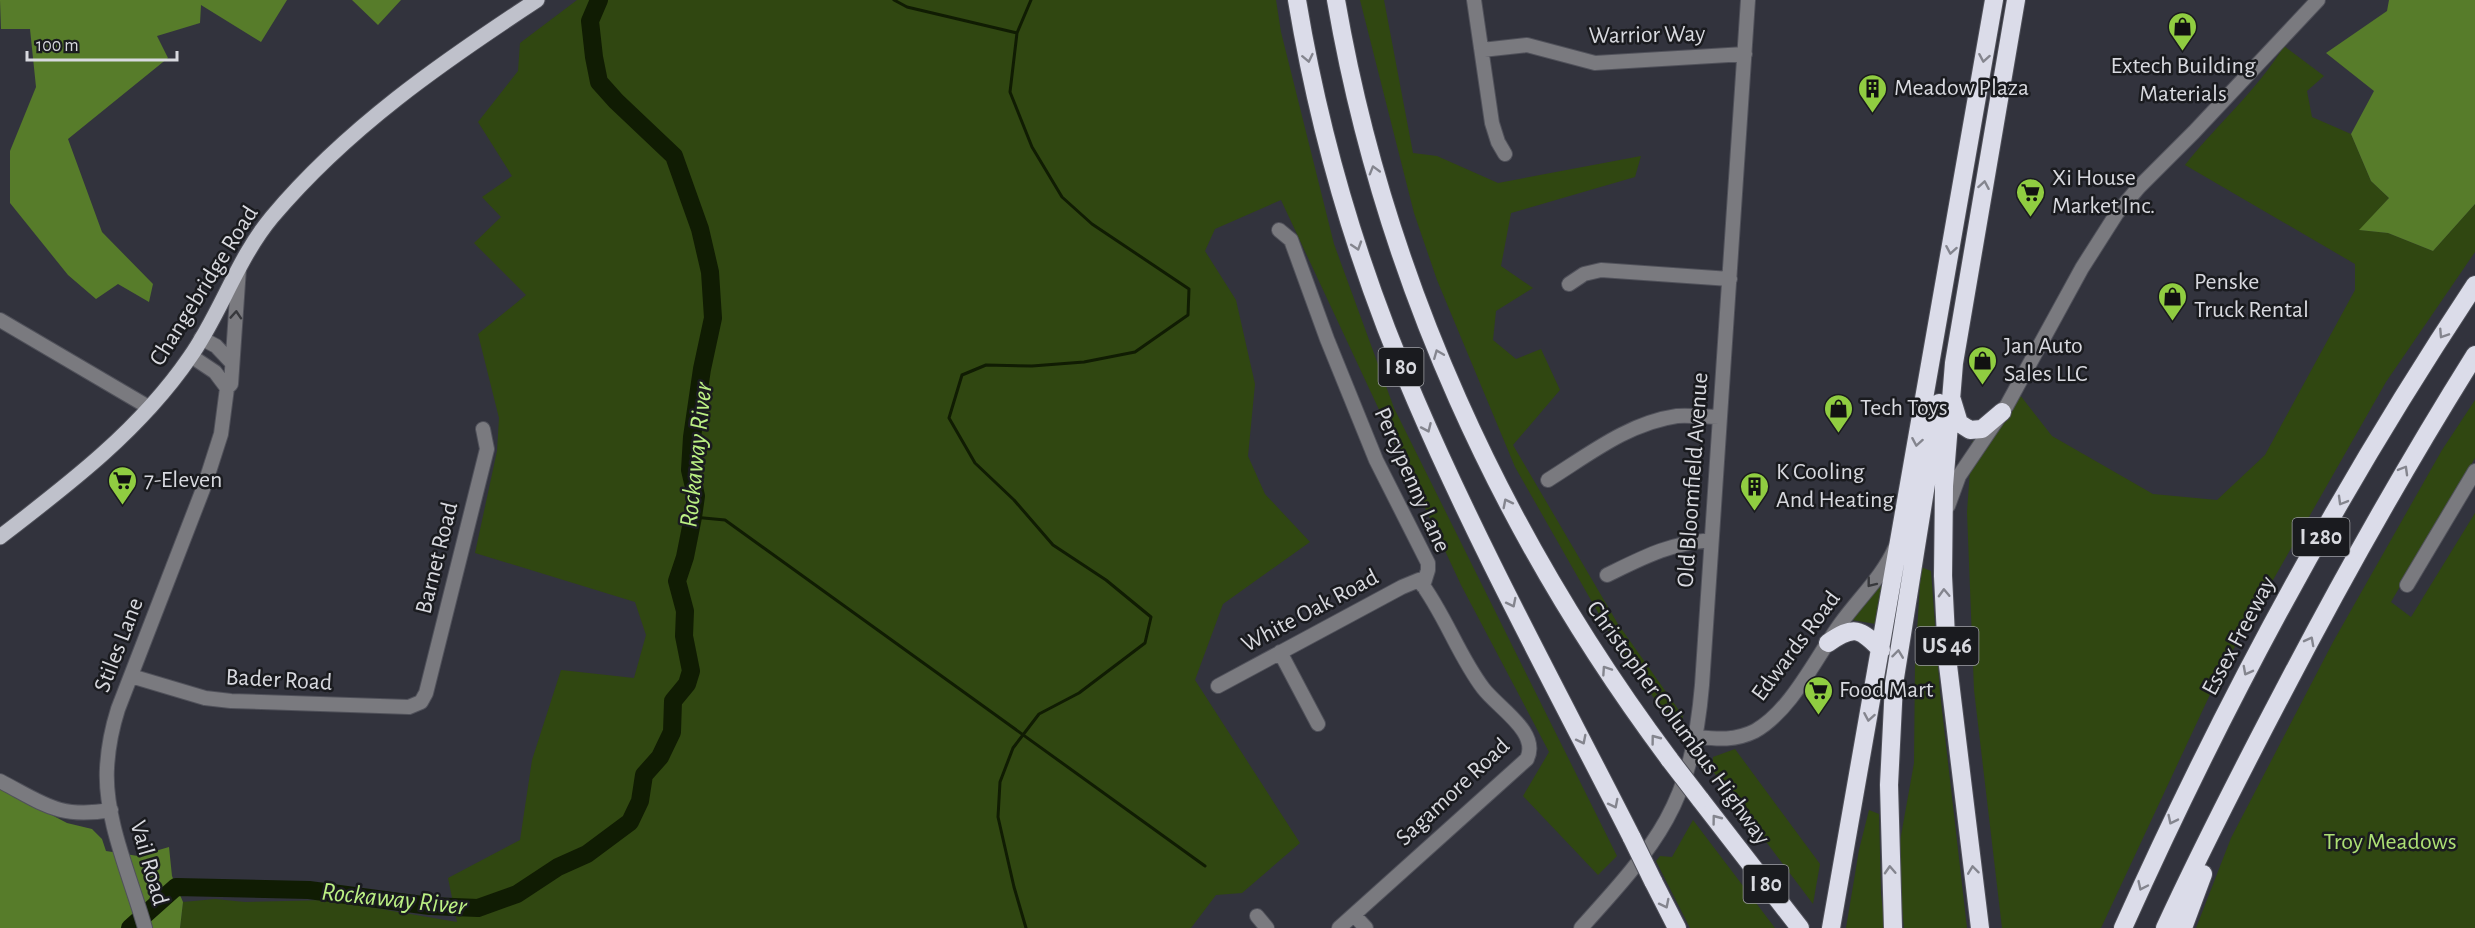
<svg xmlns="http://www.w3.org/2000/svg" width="2475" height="928" viewBox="0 0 2475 928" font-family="'Alegreya Sans',sans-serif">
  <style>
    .green { fill: #304711 }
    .forest { fill: #577c2a }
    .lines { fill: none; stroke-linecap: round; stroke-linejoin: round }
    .stream { stroke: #101c03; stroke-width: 3 }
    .river { stroke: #101c03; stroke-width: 18 }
    .minor-casing { stroke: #50515a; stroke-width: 16 }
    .major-casing { stroke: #50515a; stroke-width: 17 }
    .highway-casing { stroke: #50515a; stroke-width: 20 }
    .minor { stroke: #7a7a7f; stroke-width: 14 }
    .major { stroke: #bfc1cb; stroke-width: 15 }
    .highway { stroke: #dbdce9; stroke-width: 18 }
    .highway-bridge-casing { stroke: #50515a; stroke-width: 20; stroke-linecap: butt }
    .highway-bridge { stroke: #dbdce9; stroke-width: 18 }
    .oneway { stroke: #84858e }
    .oneway2 { stroke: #37383c }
    .labels { text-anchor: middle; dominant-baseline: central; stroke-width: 5; stroke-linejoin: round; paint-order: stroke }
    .shield { fill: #1a1b1f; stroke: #9fa0a5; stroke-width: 1.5 }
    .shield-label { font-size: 22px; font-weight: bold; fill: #d8d9df }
    .street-label { font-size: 24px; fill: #d8d9df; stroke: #1a1b1f }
    .poi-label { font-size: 24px; fill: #d8d9df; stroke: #1a1b1f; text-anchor: start }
    .park-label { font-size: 24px; fill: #ade074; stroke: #1a1b1f }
    .water-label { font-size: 26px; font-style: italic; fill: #bcf184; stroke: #1a1b1f }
  </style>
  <rect width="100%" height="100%" fill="#32333d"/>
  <path class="green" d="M 577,0 L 1276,0 L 1281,32 L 1334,244 L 1394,408 L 1617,856 L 1598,875 L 1523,796 L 1549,752 L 1461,585 L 1281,200 L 1215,229 L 1205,251 L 1236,300 L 1255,384 L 1248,456 L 1265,494 L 1310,542 L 1223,604 L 1195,680 L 1300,843 L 1242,893 L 1216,895 L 1191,928 L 180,928 L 183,902 L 215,899 L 245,902 L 328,900 L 457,922 L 448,878 L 520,840 L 532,760 L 561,670 L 634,678 L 646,635 L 635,602 L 475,553 L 497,451 L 499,418 L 478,334 L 526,295 L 474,243 L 501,217 L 482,197 L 512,176 L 478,122 L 518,71 L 520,43 Z
    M 1360,0 L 1384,0 L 1413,153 L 1437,156 L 1498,183 L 1641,156 L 1635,177 L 1511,213 L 1501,266 L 1533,288 L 1496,311 L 1493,340 L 1516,359 L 1541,349 L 1560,390 L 1513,445 L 1618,624 L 1683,716 L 1680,736 L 1612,637 L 1515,467 L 1437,280 L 1414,213 Z
    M 2284,46 L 2324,76 L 2307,91 L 2312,117 L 2351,134 L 2371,181 L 2389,198 L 2360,230 L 2388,233 L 2433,251 L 2475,204 L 2475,252 L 2386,382 L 2221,671 L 2101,928 L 2002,928 L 1974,690 L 1967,512 L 1972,441 L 1985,447 L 2020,395 L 2052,436 L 2153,494 L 2217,500 L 2265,455 L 2355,290 L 2355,264 L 2185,165 C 2218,123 2256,92 2284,46 Z
    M 2475,400 L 2475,458 L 2391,602 L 2411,617 L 2475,513 L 2475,928 L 2196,928 L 2231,838 L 2333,642 L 2442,450 Z
    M 1921,567 L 1931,571 L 1940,693 L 1967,928 L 1904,928 L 1897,858 L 1914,763 L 1915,665 Z
    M 1881,582 L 1883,583 L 1876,624 L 1852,620 Z
    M 1735,749 L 1820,864 L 1813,904 L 1712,770 L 1713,757 Z
    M 1869,810 L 1879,814 L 1881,894 L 1885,928 L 1846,928 L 1859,850 Z
    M 1693,820 L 1775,928 L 1690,928 L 1656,861 L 1660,856 L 1672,857 Z"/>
  <path class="forest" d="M 0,0 L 287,0 L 261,42 L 201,5 L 200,23 L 157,36 L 168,58 L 68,139 L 102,232 L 153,284 L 149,302 L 118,284 L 96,299 L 68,275 L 10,203 L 10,151 L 36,87 L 30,29 L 1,29 Z
    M 352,0 L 401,0 L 378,25 Z
    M 2389,0 L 2475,0 L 2475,204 L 2433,251 L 2388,233 L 2359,230 L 2389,198 L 2371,181 L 2351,134 L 2374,91 L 2326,53 L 2387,11 Z
    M 0,788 L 67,823 L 92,829 L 102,839 L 106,851 L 138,856 L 169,847 L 172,876 L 183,902 L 180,928 L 0,928 Z"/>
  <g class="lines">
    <path class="stream" d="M 894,0 L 907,7 L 1017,33
      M 693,517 L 725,520 L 1205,866
      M 1026,928 L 1014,887 L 998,817 L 1000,782 L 1013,748 L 1039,714 L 1079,693 L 1145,643 L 1151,617 L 1106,580 L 1053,545 L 1014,500 L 975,463 L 949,418 L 962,375 L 986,365 L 1032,366 L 1084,362 L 1135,352 L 1188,315 L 1189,289 L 1092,224 L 1062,197 L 1032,147 L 1010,92 L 1017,33 L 1031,0"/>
    <path class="river" d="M 130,928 L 176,887 L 309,890 L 430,906 L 478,908 L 517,894 L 558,867 L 587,854 L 630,822 L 640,801 L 644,775 L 660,757 L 672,732 L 673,701 L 687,684 L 691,671 L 684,636 L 685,611 L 677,581 L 685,557 L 693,517 L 696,496 L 690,470 L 692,437 L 702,369 L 713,318 L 710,272 L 700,229 L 674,156 L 616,101 L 599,82 L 594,57 L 590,21 L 599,0"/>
    <defs>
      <path id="minor" d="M 1474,0 L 1492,123 L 1498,142 L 1505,154
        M 1482,50 L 1527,45 L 1595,63 L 1745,54
        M 1279,230 L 1291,240 L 1327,339 L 1376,460 L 1428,563 L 1428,570 L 1423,586
        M 1569,284 L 1584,274 L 1601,270 L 1730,279
        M 0,320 L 150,408
        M 201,338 L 216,346 L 232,363
        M 191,356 L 215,372 L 227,388
        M 1548,480 C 1588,455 1628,423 1677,416 C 1691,415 1705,417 1719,417
        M 1948,506 L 1959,476 L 2007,405 L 2082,268 L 2117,213 L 2139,187 L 2194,132 L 2318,0
        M 1607,575 C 1646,556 1668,544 1711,540
        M 2407,585 L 2475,471
        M 1280,652 L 1318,724
        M 131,676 L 205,698 L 231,701 L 409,707 L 421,702 L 426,693 L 487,449 L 483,429
        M 1218,686 L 1402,587 L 1419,580 C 1445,614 1458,655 1483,688 C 1498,708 1540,732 1527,759 L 1339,928
        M 1696,737 C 1717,739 1735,741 1755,731 C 1792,710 1816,657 1841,623 C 1858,599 1883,576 1895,548
        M 0,781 C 44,804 59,819 111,810
        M 1354,915 L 1366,928
        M 1257,916 L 1267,928
        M 145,928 C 131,878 104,819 107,768 C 108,748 112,728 118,709 L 205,484 L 221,434 L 227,388 L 231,384 L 239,268
        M 1581,928 C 1658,843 1692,804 1702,685 L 1748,0"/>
      <path id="major" d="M 0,537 C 69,484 140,430 190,357 C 221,313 237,259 272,217 C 347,128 441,63 537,0"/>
      <path id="highway" d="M 1297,0 C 1320,138 1360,273 1416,401 C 1480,550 1559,694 1632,838
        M 1336,0 C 1384,278 1502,535 1670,760
        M 1952,400 L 1959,423 L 1970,430 L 1982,429 L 2002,412
        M 1828,643 C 1854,625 1860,628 1881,650
        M 1700,799 L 1800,928
        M 1653,881 L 1677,928
        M 1831,928 L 1994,0
        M 1893,928 L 1889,785 L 1894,684 L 1939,403
        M 1980,928 L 1947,657 L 1943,576 L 1944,486 L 1954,363 L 2016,0
        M 2123,928 C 2223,705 2340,488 2475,285
        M 2165,928 C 2202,848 2242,770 2283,692 C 2343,577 2406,465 2475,355
        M 2183,928 L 2203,874"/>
    </defs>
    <use href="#minor" class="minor-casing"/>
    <use href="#major" class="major-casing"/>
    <use href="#highway" class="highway-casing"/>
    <use href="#minor" class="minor"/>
    <use href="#major" class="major"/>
    <use href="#highway" class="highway"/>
    <defs>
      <path id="highway-bridge" d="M 1670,760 L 1700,799
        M 1632,838 L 1653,881"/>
    </defs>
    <use href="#highway-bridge" class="highway-bridge-casing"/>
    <use href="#highway-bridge" class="highway-bridge"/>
  </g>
  <defs><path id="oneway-chevron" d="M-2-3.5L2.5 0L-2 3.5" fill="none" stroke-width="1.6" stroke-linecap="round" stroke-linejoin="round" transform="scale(1.5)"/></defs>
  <g class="oneway">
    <use href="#oneway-chevron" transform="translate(1308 58) rotate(78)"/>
    <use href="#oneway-chevron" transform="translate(1984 58) rotate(100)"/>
    <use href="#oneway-chevron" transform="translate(1374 170) rotate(-106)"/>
    <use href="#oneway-chevron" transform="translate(1984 185) rotate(-80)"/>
    <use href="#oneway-chevron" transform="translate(1357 246) rotate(72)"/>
    <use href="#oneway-chevron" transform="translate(1951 250) rotate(100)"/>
    <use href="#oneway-chevron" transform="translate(2443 334) rotate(123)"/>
    <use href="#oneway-chevron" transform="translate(1438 354) rotate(-112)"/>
    <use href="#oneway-chevron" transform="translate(1427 428) rotate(66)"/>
    <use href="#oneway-chevron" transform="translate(1917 442) rotate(100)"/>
    <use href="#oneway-chevron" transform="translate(2404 470) rotate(-60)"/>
    <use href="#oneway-chevron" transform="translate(2342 501) rotate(120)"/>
    <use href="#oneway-chevron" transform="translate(1507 503) rotate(-117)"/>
    <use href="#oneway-chevron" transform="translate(1944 593) rotate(-92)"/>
    <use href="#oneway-chevron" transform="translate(1512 603) rotate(63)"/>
    <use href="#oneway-chevron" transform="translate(2310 641) rotate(-62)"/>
    <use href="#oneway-chevron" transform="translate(1898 654) rotate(-83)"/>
    <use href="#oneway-chevron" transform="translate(1606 670) rotate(-124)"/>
    <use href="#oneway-chevron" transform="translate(2247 671) rotate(118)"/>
    <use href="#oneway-chevron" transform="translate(1869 717) rotate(100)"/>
    <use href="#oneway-chevron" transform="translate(1655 739) rotate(-127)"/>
    <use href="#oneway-chevron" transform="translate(1582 740) rotate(63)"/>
    <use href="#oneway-chevron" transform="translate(1614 804) rotate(63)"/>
    <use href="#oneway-chevron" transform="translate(1716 819) rotate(-127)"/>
    <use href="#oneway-chevron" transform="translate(2172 820) rotate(116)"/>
    <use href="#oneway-chevron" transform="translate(1890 870) rotate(-93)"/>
    <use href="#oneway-chevron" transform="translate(1973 870) rotate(-97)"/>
    <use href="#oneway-chevron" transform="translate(2142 886) rotate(115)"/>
    <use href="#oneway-chevron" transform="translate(1665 904) rotate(63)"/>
  </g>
  <g class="oneway2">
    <use href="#oneway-chevron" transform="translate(236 315) rotate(-86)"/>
    <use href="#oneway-chevron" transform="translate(1871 583) rotate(128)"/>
  </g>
  <defs>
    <symbol id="shop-pin" viewBox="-11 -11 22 30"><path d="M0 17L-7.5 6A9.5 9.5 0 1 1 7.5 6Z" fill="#90cd41" stroke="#1a1b1f"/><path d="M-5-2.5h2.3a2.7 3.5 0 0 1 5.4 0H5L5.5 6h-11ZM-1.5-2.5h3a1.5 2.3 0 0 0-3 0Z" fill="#111"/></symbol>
    <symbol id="building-pin" viewBox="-11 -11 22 30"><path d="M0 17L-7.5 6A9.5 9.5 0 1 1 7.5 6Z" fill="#90cd41" stroke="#1a1b1f"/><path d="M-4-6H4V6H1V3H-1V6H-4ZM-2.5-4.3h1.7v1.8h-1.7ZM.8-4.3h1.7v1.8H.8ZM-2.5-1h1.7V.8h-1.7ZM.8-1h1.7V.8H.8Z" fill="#111"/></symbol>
    <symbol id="supermarket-pin" viewBox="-11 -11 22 30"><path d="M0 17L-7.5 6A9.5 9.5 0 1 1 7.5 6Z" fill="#90cd41" stroke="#1a1b1f"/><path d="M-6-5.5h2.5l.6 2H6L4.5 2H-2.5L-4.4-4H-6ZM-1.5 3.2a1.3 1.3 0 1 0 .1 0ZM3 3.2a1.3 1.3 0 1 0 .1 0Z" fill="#111"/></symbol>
  </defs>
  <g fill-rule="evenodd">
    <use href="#shop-pin" x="2166" y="10" width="33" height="45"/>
    <use href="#building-pin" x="1856" y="72" width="33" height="45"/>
    <use href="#supermarket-pin" x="2014" y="176" width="33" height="45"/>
    <use href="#shop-pin" x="2156" y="280" width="33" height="45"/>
    <use href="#shop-pin" x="1966" y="344" width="33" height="45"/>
    <use href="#shop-pin" x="1822" y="392" width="33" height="45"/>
    <use href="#supermarket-pin" x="106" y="464" width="33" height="45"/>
    <use href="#building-pin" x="1738" y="470" width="33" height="45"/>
    <use href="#supermarket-pin" x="1802" y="674" width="33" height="45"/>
  </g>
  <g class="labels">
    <g class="shield">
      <rect x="1378.5" y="348" width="45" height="38" rx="4.5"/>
      <rect x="2292.5" y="518" width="57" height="38" rx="4.5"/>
      <rect x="1915.5" y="627" width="63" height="38" rx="4.5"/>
      <rect x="1743.5" y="865" width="45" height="38" rx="4.5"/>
    </g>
    <g class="shield-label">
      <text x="1401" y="367">I 80</text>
      <text x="2321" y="537">I 280</text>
      <text x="1947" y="646">US 46</text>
      <text x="1766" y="884">I 80</text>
    </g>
    <g class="street-label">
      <text transform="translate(1647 35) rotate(-1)">Warrior Way</text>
      <text transform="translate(204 286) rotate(-58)">Changebridge Road</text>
      <text transform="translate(1412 480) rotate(66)">Percypenny Lane</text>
      <text transform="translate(1693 480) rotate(-86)">Old Bloomfield Avenue</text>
      <text transform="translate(437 558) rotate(-76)">Barnet Road</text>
      <text transform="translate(1310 611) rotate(-28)">White Oak Road</text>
      <text transform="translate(2239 636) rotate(-62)">Essex Freeway</text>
      <text transform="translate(119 645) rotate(-69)">Stiles Lane</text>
      <text transform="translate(1796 646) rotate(-53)">Edwards Road</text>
      <text transform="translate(279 680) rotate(3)">Bader Road</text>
      <text transform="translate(1678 723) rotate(54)">Christopher Columbus Highway</text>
      <text transform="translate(1453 792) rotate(-43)">Sagamore Road</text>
      <text transform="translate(149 863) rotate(74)">Vail Road</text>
    </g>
    <g class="poi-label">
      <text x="2183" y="66" text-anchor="middle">Extech Building<tspan x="2183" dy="28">Materials</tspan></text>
      <text x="1894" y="88">Meadow Plaza</text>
      <text x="2052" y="178">Xi House<tspan x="2052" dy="28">Market Inc.</tspan></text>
      <text x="2194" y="282">Penske<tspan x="2194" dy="28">Truck Rental</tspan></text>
      <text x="2004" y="346">Jan Auto<tspan x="2004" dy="28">Sales LLC</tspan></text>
      <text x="1860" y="408">Tech Toys</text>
      <text x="1776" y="472">K Cooling<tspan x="1776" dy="28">And Heating</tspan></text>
      <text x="144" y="480">7-Eleven</text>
      <text x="1839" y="690">Food Mart</text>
    </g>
    <g class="park-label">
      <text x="2390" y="842">Troy Meadows</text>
    </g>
    <g class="water-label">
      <text transform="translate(696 455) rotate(-84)">Rockaway River</text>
      <text transform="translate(394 899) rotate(6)">Rockaway River</text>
    </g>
  </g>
  <path d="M27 51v9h150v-9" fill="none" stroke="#d8d9df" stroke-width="3"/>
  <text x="36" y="51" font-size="18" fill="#d8d9df" stroke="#1a1b1f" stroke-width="4.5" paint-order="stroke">100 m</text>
</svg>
